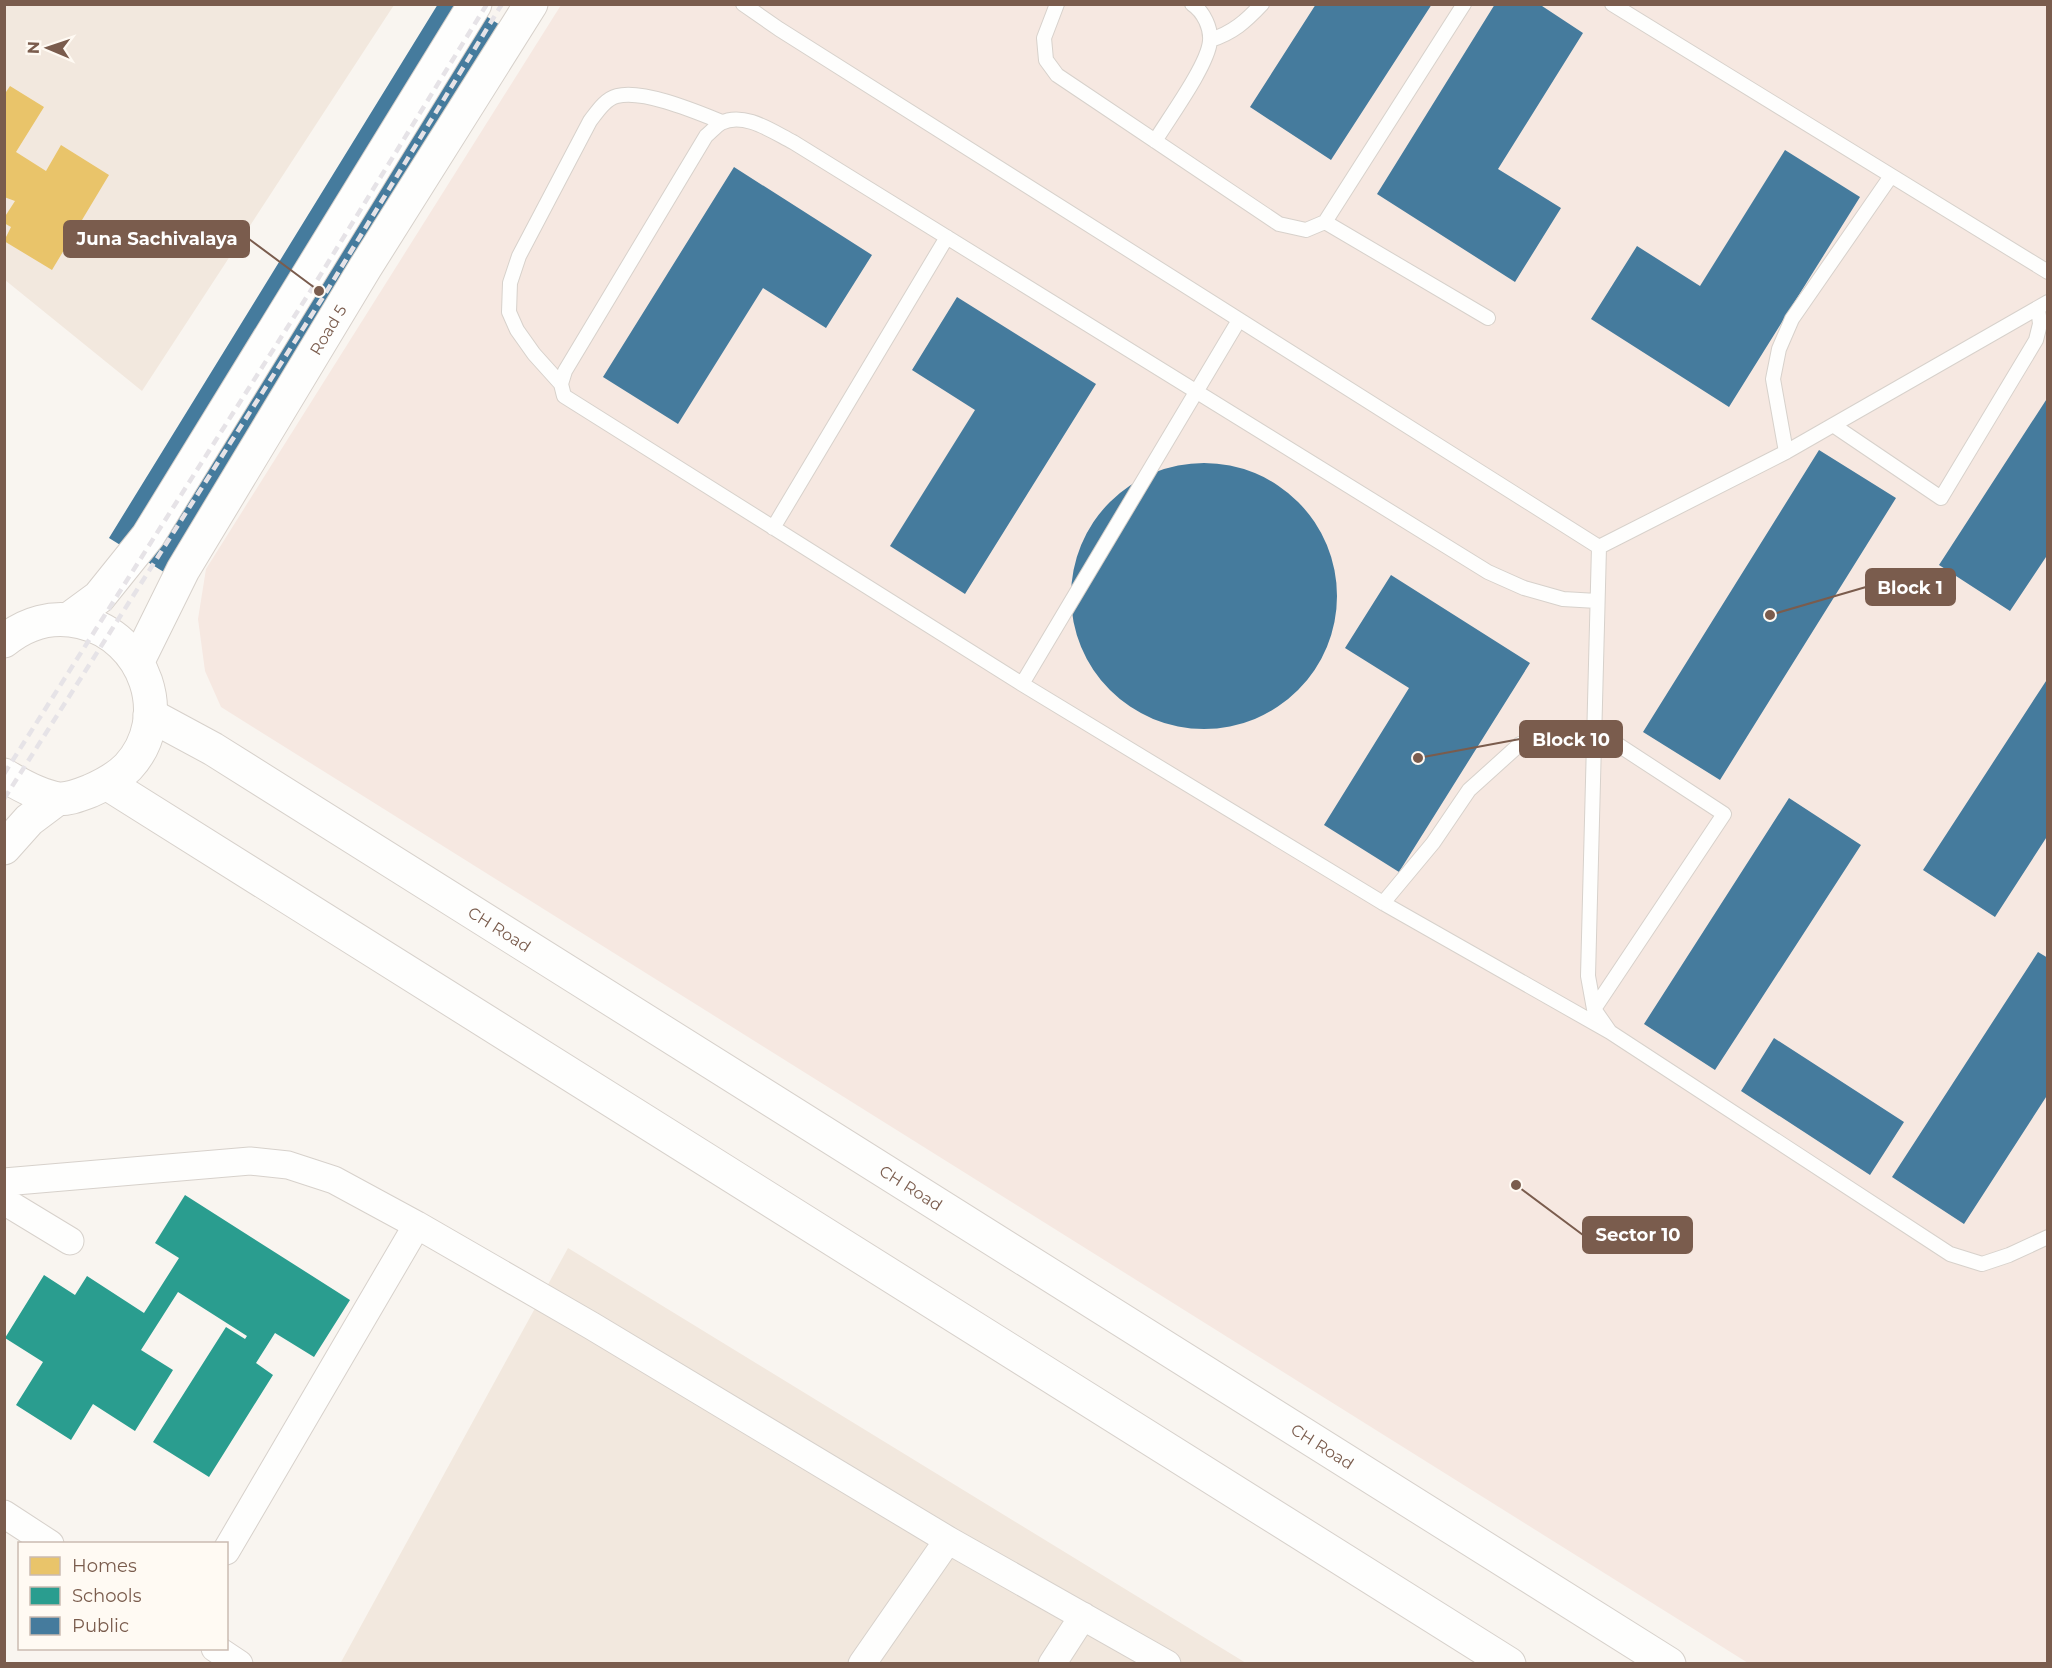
<svg xmlns="http://www.w3.org/2000/svg" width="2052" height="1668" viewBox="0 0 2052 1668" font-family="Montserrat,sans-serif">
  <style>
    .residential { fill: #f2e8de }
    .commercial { fill: #f6e8e1 }
    .homes { fill: #e9c46a }
    .schools { fill: #2a9d8f }
    .public { fill: #457b9d }
    .lines { fill: none; stroke-linecap: round; stroke-linejoin: round }
    .service-casing { stroke: #d7d1cb; stroke-width: 16 }
    .minor-casing { stroke: #d7d1cb; stroke-width: 29 }
    .tertiary-casing { stroke: #d7d1cb; stroke-width: 35 }
    .service { stroke: #fefefd; stroke-width: 14 }
    .minor { stroke: #fefefd; stroke-width: 27 }
    .tertiary { stroke: #fefefd; stroke-width: 33 }
    .rail { stroke: #e6e3e7; stroke-width: 4.5; stroke-dasharray: 9 6; stroke-linecap: butt }
    .labels { text-anchor: middle; dominant-baseline: central; stroke-width: 6; stroke-linejoin: round; paint-order: stroke }
    .street-label { font-size: 16px; fill: #7a5c4d; stroke: #fffaf3 }
    .leader { fill: none; stroke: #7a5c4d; stroke-width: 2 }
    .callout-dot { fill: #7a5c4d; stroke: #fffaf3; stroke-width: 2 }
    .callout { fill: #7a5c4d; stroke: #7a5c4d; stroke-width: 2 }
    .callout-label { font-size: 18px; text-anchor: middle; font-weight: bold; fill: #fff }
  </style>
  <rect width="100%" height="100%" fill="#f9f5f0"/>
  <path class="residential" d="M 4,5 L 394,5 L 142,391 L 5,280 Z
    M 568,1248 L 1246,1663 L 340,1664 Z"/>
  <path class="commercial" d="M 561,5 L 2047,5 L 2047,1663 L 1748,1663 L 221,707 L 205,671 L 198,619 L 206,569 Z"/>
  <path class="homes" d="M 10,86 L 44,107 L 16,152 L 46,171 L 61,145 L 109,175 L 52,270 L 4,241 L 11,227 L 4,223 L 4,218 L 15,201 L 4,197 L 4,95 Z"/>
  <path class="schools" d="M 185,1195 L 350,1300 L 314,1357 L 275,1333 L 256,1363 L 273,1375 L 209,1477 L 153,1442 L 226,1327 L 245,1339 L 247,1336 L 178,1292 L 141,1350 L 173,1370 L 135,1431 L 93,1404 L 71,1440 L 16,1405 L 43,1362 L 5,1338 L 44,1275 L 75,1295 L 87,1276 L 144,1313 L 179,1258 L 155,1243 Z"/>
  <path class="public" d="M 438,4 L 467,4 L 524,40 L 188,587 L 109,538 Z
    M 1316,4 L 1432,4 L 1331,160 L 1250,107 Z
    M 1495,4 L 1539,4 L 1583,33 L 1498,169 L 1561,208 L 1515,282 L 1377,194 Z
    M 1785,150 L 1860,197 L 1729,407 L 1591,319 L 1637,246 L 1700,286 Z
    M 734,167 L 872,255 L 826,328 L 763,288 L 678,424 L 603,377 Z
    M 957,297 L 1096,384 L 965,594 L 890,546 L 975,410 L 912,370 Z
    M 2048,397 L 2048,554 L 2010,611 L 1939,565 Z
    M 1819,450 L 1896,498 L 1720,780 L 1643,732 Z
    M1071 596a133 133 0 1 1 266 0a133 133 0 1 1-266 0Z
    M 1391,575 L 1530,663 L 1399,872 L 1324,825 L 1409,688 L 1345,648 Z
    M 2048,678 L 2048,835 L 1995,917 L 1923,870 Z
    M 1789,798 L 1861,845 L 1715,1070 L 1644,1024 Z
    M 2038,952 L 2048,958 L 2048,1094 L 1964,1224 L 1892,1177 Z
    M 1774,1038 L 1904,1122 L 1870,1175 L 1741,1091 Z"/>
  <g class="lines">
    <defs>
      <path id="service" d="M 743,4 L 779,29 L 1599,547 L 1588,976 L 1594,1009 L 1610,1032 L 1950,1254 L 1982,1264 L 2009,1255 L 2048,1237
        M 1057,4 L 1044,38 L 1046,60 L 1057,75 L 1279,224 L 1306,230 L 1325,222 L 1464,4
        M 1612,4 L 2048,272
        M 1210,40 C 1233,33 1246,21 1262,4
        M 1155,141 C 1169,118 1208,65 1210,41 C 1211,28 1204,12 1192,4
        M 1325,222 L 1488,318
        M 561,384 L 534,354 L 517,330 L 509,312 L 510,283 L 519,256 L 590,121 C 597,112 605,99 617,96 C 643,89 697,112 722,122
        M 1833,425 L 1941,498 L 2036,340 L 2040,324 L 2038,308
        M 1786,452 L 1773,379 L 1779,349 L 1792,319 L 1891,176
        M 773,528 L 947,237
        M 1599,547 L 1786,452 L 2048,302
        M 1597,601 L 1563,599 L 1524,588 L 1488,572 L 793,142 C 773,132 744,111 721,123 C 716,126 711,132 706,136 L 565,371 L 561,384 L 564,396 L 1022,684 L 1383,903 L 1610,1032
        M 1022,684 L 1239,320
        M 1383,903 L 1433,843 L 1469,790 L 1520,744 L 1558,728 L 1594,729 L 1724,814 L 1594,1009"/>
      <path id="minor" d="M 4,1182 L 250,1161 L 288,1165 L 334,1180 L 417,1225 L 592,1326 L 948,1540 L 1167,1664
        M 4,1201 L 70,1241
        M 4,1514 L 50,1544
        M 226,1551 L 417,1225
        M 215,1648 L 239,1664
        M 862,1664 L 948,1540
        M 1052,1664 L 1083,1616"/>
      <g id="tertiary">
        <path d="M 69,619 L 99,597 L 148,536 L 475,4"/>
        <path d="M 4,641 C 26,623 53,615 81,622 C 145,637 174,717 128,767 C 117,778 104,785 90,791 C 80,795 64,801 54,798 C 36,794 20,785 4,775"/>
        <path id="s1" d="M 138,661 L 183,570 L 365,268 L 531,4"/>
        <path id="s2" d="M 150,715 L 213,749 L 1669,1664"/>
        <path d="M 108,784 L 1509,1664"/>
        <path d="M 4,848 L 29,820 L 57,799"/>
      </g>
    </defs>
    <use href="#service" class="service-casing"/>
    <use href="#minor" class="minor-casing"/>
    <use href="#tertiary" class="tertiary-casing"/>
    <use href="#service" class="service"/>
    <use href="#minor" class="minor"/>
    <use href="#tertiary" class="tertiary"/>
    <path class="rail" d="M 4,774 L 313,287 L 487,4
      M 4,799 L 325,294 L 502,4"/>
  </g>
  <g class="labels">
    <g class="street-label">
      <text stroke="none"><textPath href="#s1" startOffset="382">Road 5</textPath></text>
      <text stroke="none"><textPath href="#s2" startOffset="410">CH Road</textPath></text>
      <text stroke="none"><textPath href="#s2" startOffset="896">CH Road</textPath></text>
      <text stroke="none"><textPath href="#s2" startOffset="1382">CH Road</textPath></text>
    </g>
  </g>
  <path class="leader" d="M319 291L249 239M1770 615L1866 587M1418 758L1520 739M1516 1185L1583 1235"/>
  <g class="callout-dot">
    <circle cx="319" cy="291" r="6"/>
    <circle cx="1770" cy="615" r="6"/>
    <circle cx="1418" cy="758" r="6"/>
    <circle cx="1516" cy="1185" r="6"/>
  </g>
  <g class="callout">
    <rect x="64" y="221" width="185" height="36" rx="6"/>
    <rect x="1866" y="569" width="89" height="36" rx="6"/>
    <rect x="1520" y="721" width="102" height="36" rx="6"/>
    <rect x="1583" y="1217" width="109" height="36" rx="6"/>
  </g>
  <g class="callout-label">
    <text x="157" y="245">Juna Sachivalaya</text>
    <text x="1910" y="594">Block 1</text>
    <text x="1571" y="746">Block 10</text>
    <text x="1638" y="1241">Sector 10</text>
  </g>
  <rect width="2052" height="1668" fill="none" stroke="#7a5c4d" stroke-width="12"/>
  <rect x="18" y="1542" width="210" height="108" fill="#fffaf3" stroke="#cabbb1" stroke-width="1.5"/>
  <rect x="30" y="1557" width="30" height="18" fill="#e9c46a" stroke="#cabbb1" stroke-width="1.5"/>
  <text x="72" y="1572" font-size="18" fill="#7a5c4d">Homes</text>
  <rect x="30" y="1587" width="30" height="18" fill="#2a9d8f" stroke="#cabbb1" stroke-width="1.5"/>
  <text x="72" y="1602" font-size="18" fill="#7a5c4d">Schools</text>
  <rect x="30" y="1617" width="30" height="18" fill="#457b9d" stroke="#cabbb1" stroke-width="1.5"/>
  <text x="72" y="1632" font-size="18" fill="#7a5c4d">Public</text>
  <g transform="translate(48 48) rotate(272)" stroke="#fffaf3" stroke-width="4.5" paint-order="stroke">
  <path d="M0-4.5L10 22L0 15L-10 22Z" fill="#7a5c4d"/>
  <text y="-9" font-size="16" font-weight="bold" text-anchor="middle" fill="#7a5c4d">N</text>
  </g>
</svg>
